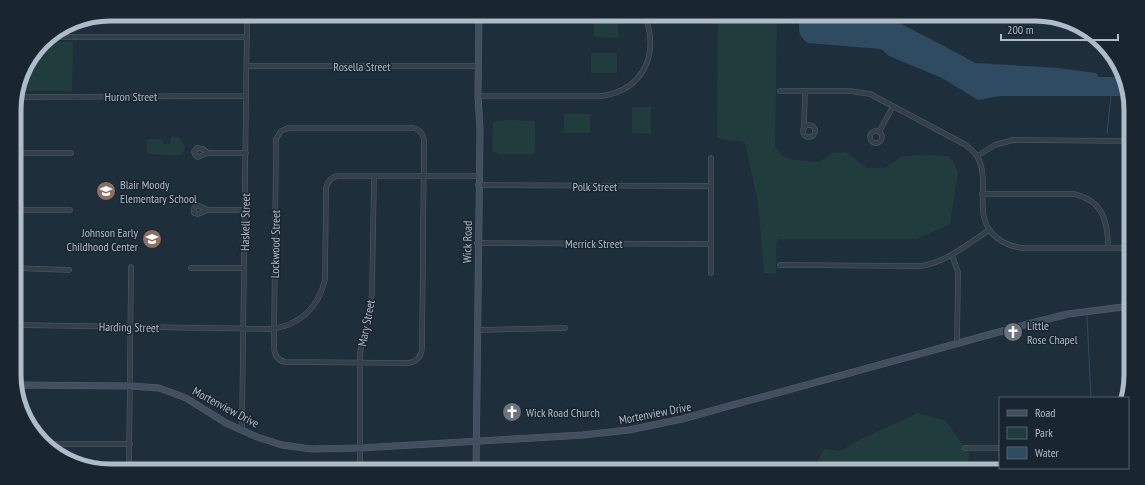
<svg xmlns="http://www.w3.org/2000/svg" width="1145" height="485" viewBox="0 0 1145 485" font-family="'PT Sans Narrow',sans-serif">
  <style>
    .green { fill: #213c3c }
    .water { fill: #2f4b62 }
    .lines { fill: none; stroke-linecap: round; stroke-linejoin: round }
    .stream { stroke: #2f4b62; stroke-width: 1 }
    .street-casing { stroke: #515e69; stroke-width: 5.5 }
    .secondary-casing { stroke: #515e69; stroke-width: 7 }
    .street { stroke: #33404b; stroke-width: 4.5 }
    .secondary { stroke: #414f5f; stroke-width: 6 }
    .rail { stroke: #556573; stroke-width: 1; stroke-dasharray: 4 4; stroke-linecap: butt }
    .labels { text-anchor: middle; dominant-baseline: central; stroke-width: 3; stroke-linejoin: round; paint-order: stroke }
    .street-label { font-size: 12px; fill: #aebbc8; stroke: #192530 }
    .poi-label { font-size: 12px; fill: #aebbc8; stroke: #192530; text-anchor: start }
    .rim { fill: none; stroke: #aebbc8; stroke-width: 5 }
  </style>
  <rect width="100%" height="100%" fill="#1f2e3b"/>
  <path class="green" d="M 594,14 L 618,14 L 618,38 L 594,37 Z
    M 718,14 L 777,14 L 775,146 L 782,156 L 795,160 L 819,162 L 832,153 L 846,152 L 867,168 L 885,168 L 901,157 L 915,155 L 949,156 L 953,161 L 958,172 L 950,224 L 917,239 L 779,239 L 776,243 L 776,274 L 764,273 L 758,202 L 745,143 C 733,137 728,144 717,137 Z
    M 43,42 L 73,42 L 72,91 L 20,91 C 20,68 30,59 43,42 Z
    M 591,53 L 617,53 L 617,73 L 591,73 Z
    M 632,107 L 651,107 L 651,134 L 632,133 Z
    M 564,114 L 590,114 L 590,133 L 564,133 Z
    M 512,120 L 533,121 L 535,123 L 535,151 L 534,154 L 499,154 L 492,151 L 493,123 C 498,119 506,120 512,120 Z
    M 171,136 C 179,136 182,139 185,146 L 183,154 L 175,156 L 149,154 L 147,152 L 147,141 L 149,139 L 162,139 L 164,144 L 170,144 Z
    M 918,413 L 946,421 L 969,453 L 968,471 L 812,471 L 824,449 L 840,451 L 861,439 Z"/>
  <path class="water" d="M 805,14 L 882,14 L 944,46 L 975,63 L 1058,68 L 1096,73 L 1099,77 L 1122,77 L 1130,96 L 1001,96 L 978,100 L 942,78 L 889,56 L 881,49 L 808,43 C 798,36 798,29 800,18 Z"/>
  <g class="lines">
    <path class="stream" d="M 1107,133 L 1111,96
      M 1087,316 L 1091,398"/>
    <defs>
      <path id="street" d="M 47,37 L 247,37
        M 247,66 L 478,66
        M 780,91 L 850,91 L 870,94 L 966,145 C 969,148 974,152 977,156 C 992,181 970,216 997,238 C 1005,244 1013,247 1023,248 L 1131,248
        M 478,96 L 601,96 C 645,90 660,52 644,14
        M 16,97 L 246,96
        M803 131a6 6 0 1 1 12 0a6 6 0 1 1-12 0Z
        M 288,128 L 414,128 C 420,130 423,134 424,140 L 422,349 C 421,357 416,362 408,363 L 286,362 C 279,361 275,356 274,349 L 276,139 L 281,131 Z
        M 804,128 L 805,91
        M870 137a6 6 0 1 1 12 0a6 6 0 1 1-12 0Z
        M 879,132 L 893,106
        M 14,153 L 71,153
        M 208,153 L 198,157 L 195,155 L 194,152 L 197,148 L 203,149 L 208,153 L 246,153
        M 977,156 L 995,145 L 1013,140 L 1130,141
        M 478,185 L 711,186
        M 982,194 L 1074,194 C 1103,201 1108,221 1108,248
        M 14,210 L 70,210
        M 208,210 L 198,214 L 194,213 C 193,209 194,207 197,205 L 208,210 L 245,210
        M 477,243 L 711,244
        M 952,255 L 958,272 L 957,344
        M 780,265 L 921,266 C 947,262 968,244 989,230
        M 15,268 L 69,270
        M 191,268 L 244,268
        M 711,273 L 711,158
        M 15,325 L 270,329 C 299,326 319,308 325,279 L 326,188 C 327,182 330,178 337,176 L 478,176
        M 477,330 L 565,328
        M 242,430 L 247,14
        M 47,444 L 130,444
        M 965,448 L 1000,448
        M 129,471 L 131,267
        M 360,471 L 360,353 L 372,294 L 374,176"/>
      <path id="secondary" d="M 15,385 L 131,386 L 159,388 L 186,398 L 226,423 L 257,437 L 282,445 L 312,449 L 360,448 L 583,435 L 629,430 L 682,419 L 1028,324 L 1068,314 L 1131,306
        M 476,471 L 480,129 L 478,96 L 479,14"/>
    </defs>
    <use href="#street" class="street-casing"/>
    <use href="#secondary" class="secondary-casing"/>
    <use href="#street" class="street"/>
    <use href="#secondary" class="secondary"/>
    <path class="rail" d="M 1003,14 L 1034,21 L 1080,28"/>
  </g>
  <defs>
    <symbol id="school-disc" viewBox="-11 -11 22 22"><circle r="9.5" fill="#8d6e63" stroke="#192530"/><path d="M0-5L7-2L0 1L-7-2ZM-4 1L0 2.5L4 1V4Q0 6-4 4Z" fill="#fff"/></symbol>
    <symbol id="church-disc" viewBox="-11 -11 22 22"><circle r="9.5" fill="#6b7280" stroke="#192530"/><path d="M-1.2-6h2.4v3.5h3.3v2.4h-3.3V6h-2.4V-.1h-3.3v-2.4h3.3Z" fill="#fff"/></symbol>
  </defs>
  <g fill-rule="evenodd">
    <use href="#school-disc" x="95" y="180" width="22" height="22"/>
    <use href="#school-disc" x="141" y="228" width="22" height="22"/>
    <use href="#church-disc" x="1002" y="321" width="22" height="22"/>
    <use href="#church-disc" x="501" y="401" width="22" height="22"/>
  </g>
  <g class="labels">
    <g class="street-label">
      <text x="362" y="66">Rosella Street</text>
      <text x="131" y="96">Huron Street</text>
      <text x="595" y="186">Polk Street</text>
      <text transform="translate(245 222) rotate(-89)">Haskell Street</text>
      <text transform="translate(467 242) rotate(-89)">Wick Road</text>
      <text x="594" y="243">Merrick Street</text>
      <text transform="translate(275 244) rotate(-89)">Lockwood Street</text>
      <text transform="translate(366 323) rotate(-79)">Mary Street</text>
      <text transform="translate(129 327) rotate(1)">Harding Street</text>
      <text transform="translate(226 407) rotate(28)">Mortenview Drive</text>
      <text transform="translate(655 413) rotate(-11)">Mortenview Drive</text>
    </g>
    <g class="poi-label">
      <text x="120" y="184">Blair Moody<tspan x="120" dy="14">Elementary School</tspan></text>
      <text x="138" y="232" text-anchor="end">Johnson Early<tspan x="138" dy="14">Childhood Center</tspan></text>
      <text x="1027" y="325">Little<tspan x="1027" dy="14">Rose Chapel</tspan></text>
      <text x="526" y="412">Wick Road Church</text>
    </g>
  </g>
  <path d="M0 0H1145V485H0ZM110 21H1035A89 89 0 0 1 1124 110V375A89 89 0 0 1 1035 464H110A89 89 0 0 1 21 375V110A89 89 0 0 1 110 21Z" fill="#192530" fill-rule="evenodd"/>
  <path class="rim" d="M110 21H1035A89 89 0 0 1 1124 110V375A89 89 0 0 1 1035 464H110A89 89 0 0 1 21 375V110A89 89 0 0 1 110 21Z"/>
  <rect x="999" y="397" width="130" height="72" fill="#192530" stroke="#55616d"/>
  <rect x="1007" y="410" width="20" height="6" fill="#414f5f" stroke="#55616d"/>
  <text x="1035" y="417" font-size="12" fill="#aebbc8">Road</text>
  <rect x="1007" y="427" width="20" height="12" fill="#213c3c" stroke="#55616d"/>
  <text x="1035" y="437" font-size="12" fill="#aebbc8">Park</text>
  <rect x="1007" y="447" width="20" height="12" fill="#2f4b62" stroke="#55616d"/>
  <text x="1035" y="457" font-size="12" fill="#aebbc8">Water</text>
  <path d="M1001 34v6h117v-6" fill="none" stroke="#aebbc8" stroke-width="2"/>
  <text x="1007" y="34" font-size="12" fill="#aebbc8" stroke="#192530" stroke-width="3" paint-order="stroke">200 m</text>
</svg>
